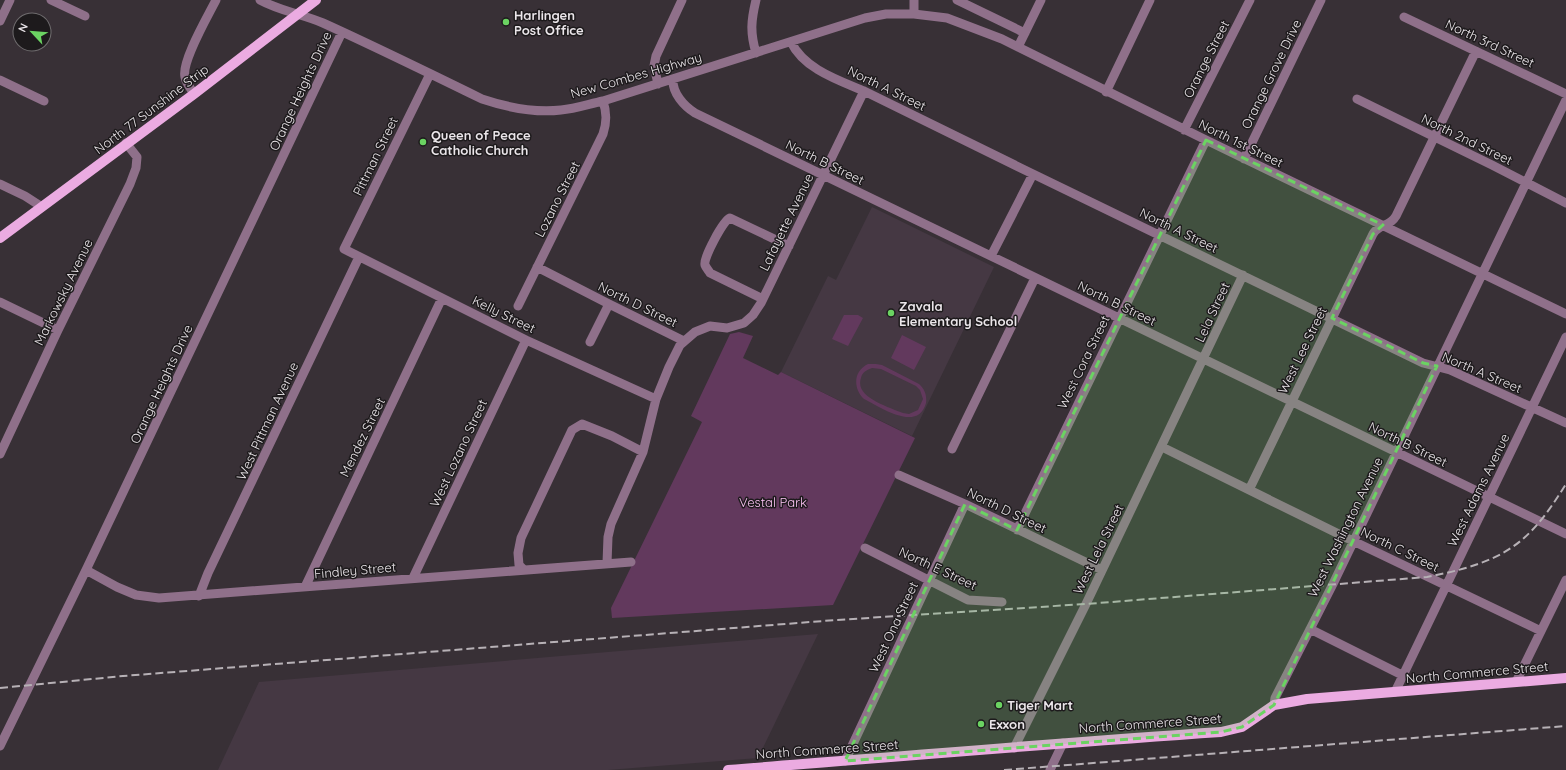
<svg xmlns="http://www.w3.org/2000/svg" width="1566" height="770" viewBox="0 0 1566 770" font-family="Quicksand,sans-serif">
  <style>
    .built { fill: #453843 }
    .green { fill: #62395d; fill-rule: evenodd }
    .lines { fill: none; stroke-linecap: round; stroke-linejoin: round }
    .minor { stroke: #8f708a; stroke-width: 9 }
    .major { stroke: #ebabe1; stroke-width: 10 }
    .rail { stroke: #b7b1b6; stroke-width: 2; stroke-dasharray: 8 4; stroke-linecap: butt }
    .marked { fill: #6bd362; fill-opacity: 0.2; stroke: #6bd362; stroke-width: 3; stroke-dasharray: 8 5; stroke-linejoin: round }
    .poi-dot { fill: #6bd362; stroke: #1d1a1c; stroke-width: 1.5 }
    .labels { text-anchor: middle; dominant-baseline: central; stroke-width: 3; stroke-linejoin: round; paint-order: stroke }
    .poi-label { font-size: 13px; font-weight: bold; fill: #ebe6ea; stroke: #1d1a1c; text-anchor: start }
    .street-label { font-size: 13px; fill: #ebe6ea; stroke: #1d1a1c }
    .park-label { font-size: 13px; fill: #fdc4f5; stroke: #1d1a1c }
  </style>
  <rect width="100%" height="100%" fill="#383036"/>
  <path class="built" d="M 872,207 L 994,267 L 912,436 L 781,372 L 828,276 L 836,280 Z
    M 818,634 L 758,758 L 608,770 L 218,770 L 259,682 Z"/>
  <path class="green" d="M 844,315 L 858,315 L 863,318 L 848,346 L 832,339 Z
    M 739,332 L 753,336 L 743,358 L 778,375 L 781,372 L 915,438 L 833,605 L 612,618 L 611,608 L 702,422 L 691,416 L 730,334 Z
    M 902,335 L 926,347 L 914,370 L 891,358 Z
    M 868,364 L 876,364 L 882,365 L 919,384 C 925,389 927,396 926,403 C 918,433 880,407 864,399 C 853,389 853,371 868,364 ZM 872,368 L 881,369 L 916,386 L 920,390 L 923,399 L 918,410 L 909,414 L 903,413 C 889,407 854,397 861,378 C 862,372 867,370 872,368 Z"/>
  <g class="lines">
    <path class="minor" d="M 51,0 L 85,16
      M 260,0 C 280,11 302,14 323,23 C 376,47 429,73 482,99 C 506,107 535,113 561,110 C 575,109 589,104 603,101 L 865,18 L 886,14 L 914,14 L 947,18 L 1002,39 L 1206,140 L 1566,314
      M 914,0 L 914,14
      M 957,0 L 1025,33
      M 1404,17 L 1566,94
      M 0,21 L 10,0
      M 791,42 C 804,69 838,80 864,91 L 1033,174 L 1423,363 L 1450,370 L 1566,423
      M 1018,47 L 1041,0
      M 756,53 C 750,32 751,21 756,0
      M 430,74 L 344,249 L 526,340 L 656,399
      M 673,79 C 672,93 684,106 695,113 L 1566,534
      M 0,80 L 44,101
      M 658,84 L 654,66 L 656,56 L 682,0
      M 1106,92 L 1150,0
      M 194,94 C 191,89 186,83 185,77 C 181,62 208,16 216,0
      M 1357,99 L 1492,165 L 1566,203
      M 1184,130 L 1250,0
      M 1244,159 L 1321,0
      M 0,184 L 25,196 L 42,207
      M 991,256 L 1033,174
      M 537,267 L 609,304 L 684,341
      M 763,299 L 710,273 C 709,271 706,268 705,265 C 703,258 723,221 730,218 L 789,246
      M 0,302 L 58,330
      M 518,306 L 603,134 C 607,122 607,113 603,101
      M 590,342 L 609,304
      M 1162,447 L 1353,541 L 1541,631
      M 952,449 L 1035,278
      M 0,454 L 58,330 L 130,184 L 136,168 L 137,157 L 126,143
      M 899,475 L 965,504 L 1102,570
      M 1249,490 L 1373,234 C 1379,223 1389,228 1396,216 L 1476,51
      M 1017,530 L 1206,140
      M 865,548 L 968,600 L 1002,602
      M 607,563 L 608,537 L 611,524 L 643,452 L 656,399 L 669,367 L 680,345 L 695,332 L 710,326 L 727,328 L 744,323 L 753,315 L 761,303 L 864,91
      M 86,570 L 117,587 L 136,595 L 159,598 L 631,562
      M 524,570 L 519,565 L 518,553 L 521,538 L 572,430 L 582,424 L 612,436 L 643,452
      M 413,578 L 526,340
      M 305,587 L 442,298
      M 199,596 L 208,573 L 359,257
      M 1310,629 L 1402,675
      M 1516,682 L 1566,580
      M 1395,692 L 1566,337
      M 1274,705 L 1275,698 L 1333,584 L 1566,100
      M 0,746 L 86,570 L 342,32
      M 1014,748 L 1086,604 L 1243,275
      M 845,761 L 965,504
      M 1050,770 L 1063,743"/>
    <path class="major" d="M 0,238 L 194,94 L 316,0
      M 728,770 C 893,757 1057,743 1221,732 L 1242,727 L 1274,705 L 1307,699 L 1566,678"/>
    <path class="rail" d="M 0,688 L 123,676 L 542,643 L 836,620 L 1086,604 L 1427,577 C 1462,570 1497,562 1524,538 C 1541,523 1554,503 1566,484
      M 1004,770 L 1566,726"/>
  </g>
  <path class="marked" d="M 1206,140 L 1383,225 L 1373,234 L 1332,318 L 1423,363 L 1437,366 L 1274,705 L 1242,727 L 1221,732 L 845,761 L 965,504 L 1017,530 Z"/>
  <g class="poi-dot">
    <circle cx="506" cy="22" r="4"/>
    <circle cx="423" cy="142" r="4"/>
    <circle cx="891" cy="313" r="4"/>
    <circle cx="999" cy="705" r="4"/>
    <circle cx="981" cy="724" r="4"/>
  </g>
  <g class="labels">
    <g class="poi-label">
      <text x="514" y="15">Harlingen<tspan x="514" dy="15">Post Office</tspan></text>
      <text x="431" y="135">Queen of Peace<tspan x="431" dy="15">Catholic Church</tspan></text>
      <text x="899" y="306">Zavala<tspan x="899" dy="15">Elementary School</tspan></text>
      <text x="1007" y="705">Tiger Mart</text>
      <text x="989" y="724">Exxon</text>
    </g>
    <g class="street-label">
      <text transform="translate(1490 43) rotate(25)">North 3rd Street</text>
      <text transform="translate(1206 59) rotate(-63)">Orange Street</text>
      <text transform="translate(1271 74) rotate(-64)">Orange Grove Drive</text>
      <text transform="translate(636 75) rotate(-16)">New Combes Highway</text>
      <text transform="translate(887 88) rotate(26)">North A Street</text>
      <text transform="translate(300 91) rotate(-65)">Orange Heights Drive</text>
      <text transform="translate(151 109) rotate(-37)">North 77 Sunshine Strip</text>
      <text transform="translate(1467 139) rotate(26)">North 2nd Street</text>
      <text transform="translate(1241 143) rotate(26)">North 1st Street</text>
      <text transform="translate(375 156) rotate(-64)">Pittman Street</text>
      <text transform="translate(825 162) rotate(26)">North B Street</text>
      <text transform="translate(557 199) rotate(-63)">Lozano Street</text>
      <text transform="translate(786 222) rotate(-64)">Lafayette Avenue</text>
      <text transform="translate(1179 230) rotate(26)">North A Street</text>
      <text transform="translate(63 292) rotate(-64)">Markowsky Avenue</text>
      <text transform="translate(1117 303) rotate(26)">North B Street</text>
      <text transform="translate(638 304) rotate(26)">North D Street</text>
      <text transform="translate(1212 312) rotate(-65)">Lela Street</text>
      <text transform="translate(504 314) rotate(26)">Kelly Street</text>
      <text transform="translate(1302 350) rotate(-64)">West Lee Street</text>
      <text transform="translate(1083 362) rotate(-64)">West Cora Street</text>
      <text transform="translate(1482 372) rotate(23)">North A Street</text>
      <text transform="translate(161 384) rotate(-65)">Orange Heights Drive</text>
      <text transform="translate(267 421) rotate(-65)">West Pittman Avenue</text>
      <text transform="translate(362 437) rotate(-64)">Mendez Street</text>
      <text transform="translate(1408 444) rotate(26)">North B Street</text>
      <text transform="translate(458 453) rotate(-65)">West Lozano Street</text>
      <text transform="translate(1478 490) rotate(-64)">West Adams Avenue</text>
      <text transform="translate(1007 510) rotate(26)">North D Street</text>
      <text transform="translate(1345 527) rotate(-64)">West Washington Avenue</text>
      <text transform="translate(1098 549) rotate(-64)">West Lela Street</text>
      <text transform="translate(1400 549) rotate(26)">North C Street</text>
      <text transform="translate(938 568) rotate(25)">North E Street</text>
      <text transform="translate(355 570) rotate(-5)">Findley Street</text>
      <text transform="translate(893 627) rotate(-65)">West Ona Street</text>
      <text transform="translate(1477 672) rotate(-5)">North Commerce Street</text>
      <text transform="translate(1150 723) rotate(-4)">North Commerce Street</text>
      <text transform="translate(827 749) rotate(-4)">North Commerce Street</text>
    </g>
    <g class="park-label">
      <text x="773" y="502">Vestal Park</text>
    </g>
  </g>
  <g transform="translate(32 32) rotate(296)"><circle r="19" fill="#1d1a1c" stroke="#6f6c6e"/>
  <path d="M0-3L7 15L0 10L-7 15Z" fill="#6bd362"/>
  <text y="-6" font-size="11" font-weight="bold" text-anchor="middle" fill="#ebe6ea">N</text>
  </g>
</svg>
